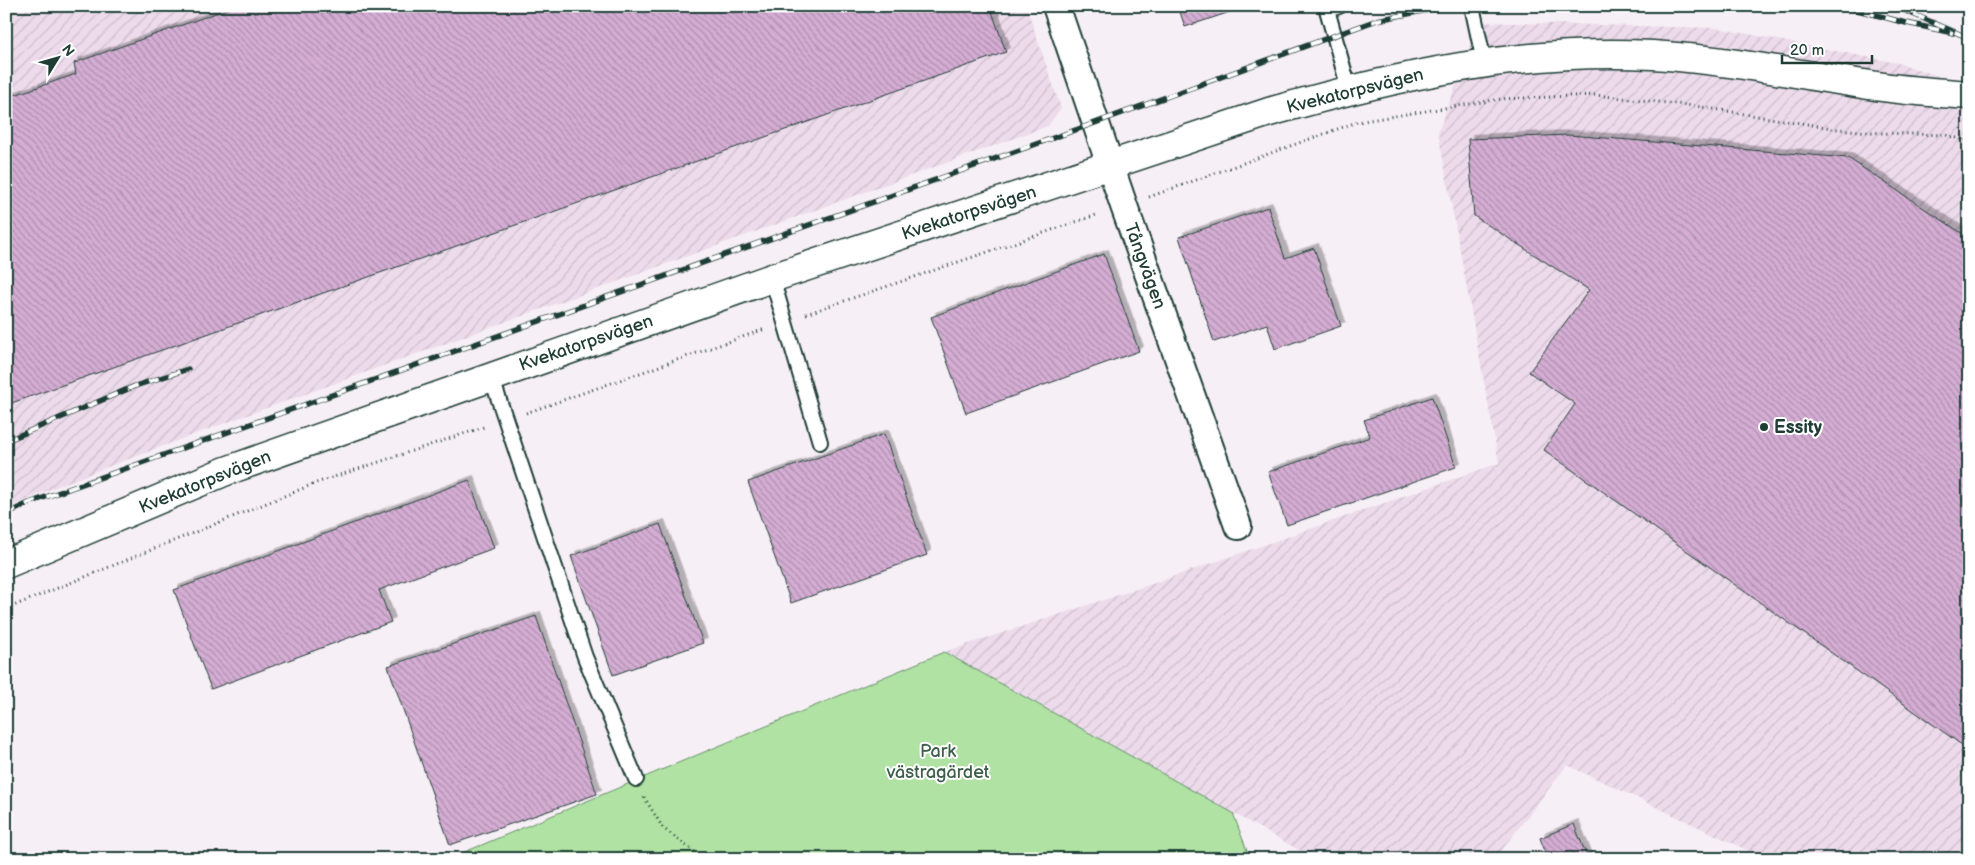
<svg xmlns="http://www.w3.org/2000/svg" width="1975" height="865" viewBox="0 0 1975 865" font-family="'Balsamiq Sans',sans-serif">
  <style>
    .industrial { fill: url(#industrial-furrows) }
    .park { fill: #b0e2a3; stroke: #68906c }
    .building { fill: url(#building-back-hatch); stroke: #1f3d34; filter: url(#shadow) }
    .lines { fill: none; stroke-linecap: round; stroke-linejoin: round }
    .lane-casing { stroke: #1f3d34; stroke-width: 18 }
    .street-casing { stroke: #1f3d34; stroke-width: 30 }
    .secondary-casing { stroke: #1f3d34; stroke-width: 31 }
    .path { stroke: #1f3d34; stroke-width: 3; stroke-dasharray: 1 4; stroke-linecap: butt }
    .lane { stroke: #fff; stroke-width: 14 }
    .street { stroke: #fff; stroke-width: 26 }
    .secondary { stroke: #fff; stroke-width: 28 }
    .rail-casing { stroke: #1f3d34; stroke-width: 5.5 }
    .rail { stroke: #fff; stroke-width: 4; stroke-dasharray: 11; stroke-linecap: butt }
    .poi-dot { fill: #1f3d34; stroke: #fff; stroke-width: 2 }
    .labels { text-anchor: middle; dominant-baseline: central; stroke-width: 4; stroke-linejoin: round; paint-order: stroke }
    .street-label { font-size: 18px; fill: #1f3d34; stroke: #fff }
    .poi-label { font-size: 18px; font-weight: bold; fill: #1f3d34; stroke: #fff; text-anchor: start }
    .park-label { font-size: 18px; fill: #3c5e4a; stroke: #fff }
  </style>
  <defs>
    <pattern id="industrial-furrows" width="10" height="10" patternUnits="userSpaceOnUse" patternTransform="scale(1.25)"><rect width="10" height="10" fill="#eddbec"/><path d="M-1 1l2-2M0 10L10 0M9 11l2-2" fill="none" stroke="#cbbdcb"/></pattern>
    <pattern id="building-back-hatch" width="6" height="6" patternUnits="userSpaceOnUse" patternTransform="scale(1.25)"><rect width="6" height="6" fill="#d5add4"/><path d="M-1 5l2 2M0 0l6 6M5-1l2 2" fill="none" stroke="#ac8ead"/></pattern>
    <filter id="shadow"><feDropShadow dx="4.5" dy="-4.5" stdDeviation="0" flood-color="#0004"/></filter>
  </defs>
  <rect width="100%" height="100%" fill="#f7eff6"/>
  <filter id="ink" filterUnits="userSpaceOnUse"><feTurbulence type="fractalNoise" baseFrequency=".02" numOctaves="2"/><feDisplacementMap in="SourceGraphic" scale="10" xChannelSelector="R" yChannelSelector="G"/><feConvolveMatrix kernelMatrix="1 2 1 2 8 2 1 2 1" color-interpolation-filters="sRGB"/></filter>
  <g filter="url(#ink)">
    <path class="industrial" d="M 6,6 L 1026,6 L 1061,108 L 1048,126 L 195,434 L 60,485 L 6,509 Z
      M 1480,22 L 1717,28 L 1898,63 L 1969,86 L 1969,859 L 1766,859 L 1567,765 L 1495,859 L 1315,859 L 944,652 L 1152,584 L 1499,463 L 1438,132 Z"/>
    <path class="park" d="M 944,652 L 1233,813 L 1250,859 L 448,859 Z"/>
    <path class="building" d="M 236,6 L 990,6 L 1006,52 L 6,405 L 6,98 L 76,74 L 74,63 Z
      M 1178,6 L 1248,6 L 1185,27 Z
      M 1569,135 L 1848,158 L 1969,238 L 1969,750 L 1544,450 L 1575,404 L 1529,372 L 1589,290 L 1474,216 L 1468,139 Z
      M 1268,207 L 1285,258 L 1314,248 L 1341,326 L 1275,349 L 1267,324 L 1214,342 L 1179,237 Z
      M 1104,254 L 1139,351 L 966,413 L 931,317 Z
      M 1432,397 L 1456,467 L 1287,525 L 1268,472 L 1370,437 L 1364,420 Z
      M 884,434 L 927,555 L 791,603 L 748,482 Z
      M 469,480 L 494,548 L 379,590 L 391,622 L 211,689 L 174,590 Z
      M 660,524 L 703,643 L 613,675 L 571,556 Z
      M 536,616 L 597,794 L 450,845 L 388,666 Z
      M 1574,824 L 1588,859 L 1548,859 L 1540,838 Z"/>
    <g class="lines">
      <defs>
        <path id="lane" d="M 1326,6 L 1349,89
          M 1472,6 L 1484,62
          M 1327,10 L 1339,6
          M 772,278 L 820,442
          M 491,376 L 585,657 L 636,779"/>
        <path id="street" d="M 1056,6 L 1124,206 L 1238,526"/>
        <path id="secondary" d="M 6,564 L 226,471 L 772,278 L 1269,112 C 1396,76 1520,48 1653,55 C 1733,60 1811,77 1890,88 C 1916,91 1942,93 1969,95"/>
      </defs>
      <use href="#lane" class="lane-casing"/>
      <use href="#street" class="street-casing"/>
      <use href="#secondary" class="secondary-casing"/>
      <path class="path" d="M 1964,140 L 1969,134
        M 1149,197 L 1357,122 L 1501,99 L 1595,95 L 1695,106 L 1838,129 L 1881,133 L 1946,135 L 1964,140 L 1969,144
        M 806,314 L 1099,214
        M 526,413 L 765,329
        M 6,609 L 316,483 L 484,427
        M 644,797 L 663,828 L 704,859
        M 936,859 C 959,854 987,853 1010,859"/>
      <use href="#lane" class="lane"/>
      <use href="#street" class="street"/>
      <use href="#secondary" class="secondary"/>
      <defs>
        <path id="rail" d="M 1843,6 L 1902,22 L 1953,33
          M 1894,6 L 1969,38
          M 6,441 L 135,386 L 188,369
          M 6,514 L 29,503 L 1095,123 L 1377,20 L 1448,6"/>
      </defs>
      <use href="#rail" class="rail-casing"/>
      <use href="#rail" class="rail"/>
    </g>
  </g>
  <circle class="poi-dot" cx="1764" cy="427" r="5"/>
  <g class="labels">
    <g class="street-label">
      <text transform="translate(1355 91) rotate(-14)">Kvekatorpsvägen</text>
      <text transform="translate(969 213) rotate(-18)">Kvekatorpsvägen</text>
      <text transform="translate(1145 266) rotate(70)">Tångvägen</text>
      <text transform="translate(586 343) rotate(-19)">Kvekatorpsvägen</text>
      <text transform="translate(205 482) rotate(-22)">Kvekatorpsvägen</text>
    </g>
    <g class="poi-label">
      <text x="1774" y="427">Essity</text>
    </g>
    <g class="park-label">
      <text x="938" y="751">Park<tspan x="938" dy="21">västragärdet</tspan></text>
    </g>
  </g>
  <rect width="1975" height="865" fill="none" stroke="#fff" stroke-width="25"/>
  <rect x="12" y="12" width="1950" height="840" fill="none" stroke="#1f3d34" stroke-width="2" filter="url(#ink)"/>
  <g transform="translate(58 58) rotate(53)" stroke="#ffffff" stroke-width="4" paint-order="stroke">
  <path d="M0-4L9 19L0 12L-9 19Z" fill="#1f3d34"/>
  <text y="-8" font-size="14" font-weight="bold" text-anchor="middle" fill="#1f3d34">N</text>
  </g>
  <path d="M1782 55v8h90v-8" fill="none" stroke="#1f3d34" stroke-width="2.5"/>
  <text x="1790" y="55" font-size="15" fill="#1f3d34" stroke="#ffffff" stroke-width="4" paint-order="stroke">20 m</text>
</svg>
